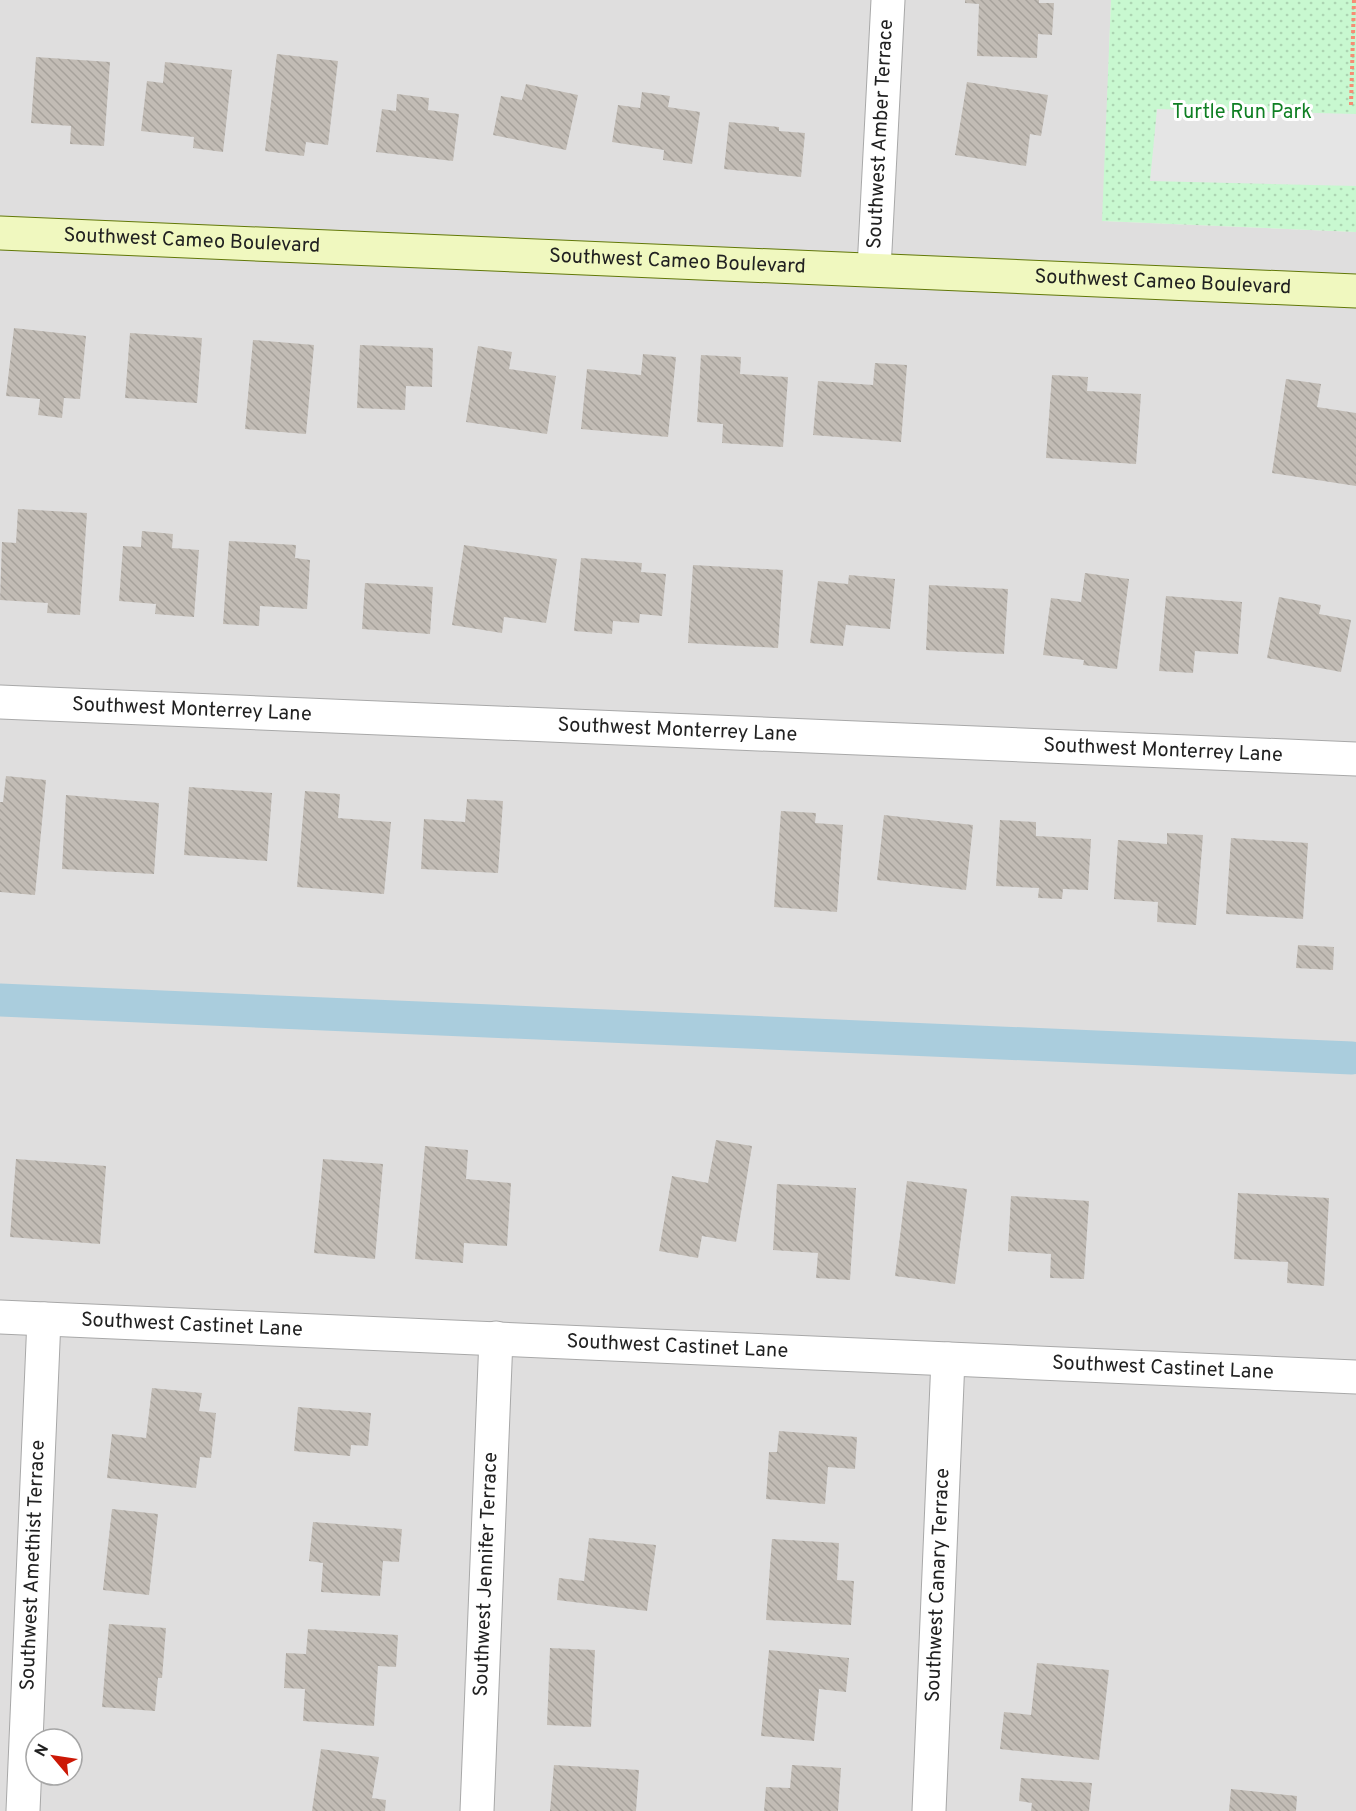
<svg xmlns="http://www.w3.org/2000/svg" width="1356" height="1811" viewBox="0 0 1356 1811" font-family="Overpass,sans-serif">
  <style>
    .residential { fill: #dfdede; fill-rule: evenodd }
    .park { fill: url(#park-dots) }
    .parking { fill: #e5e5e5 }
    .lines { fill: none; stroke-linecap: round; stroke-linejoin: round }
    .canal { stroke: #aacddd; stroke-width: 33 }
    .building { fill: url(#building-back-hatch) }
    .street-casing { stroke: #a8a8a8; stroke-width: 35 }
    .secondary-casing { stroke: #627808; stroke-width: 35 }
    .path { stroke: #f68d74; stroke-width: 4; stroke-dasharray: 3 3; stroke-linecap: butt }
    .street { stroke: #fff; stroke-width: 33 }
    .secondary { stroke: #f0f8bf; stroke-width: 33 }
    .labels { text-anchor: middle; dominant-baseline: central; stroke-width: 6; stroke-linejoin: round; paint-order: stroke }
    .park-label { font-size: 20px; fill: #0f7f23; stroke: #fff }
    .street-label { font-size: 20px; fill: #212121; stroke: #fff }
  </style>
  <defs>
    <pattern id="park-dots" width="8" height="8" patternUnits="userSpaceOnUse" patternTransform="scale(1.5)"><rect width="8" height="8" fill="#c8f8d0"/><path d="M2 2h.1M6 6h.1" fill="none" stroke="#acd4b2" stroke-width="1.8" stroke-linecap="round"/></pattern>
    <pattern id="building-back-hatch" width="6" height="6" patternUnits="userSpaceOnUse" patternTransform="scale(1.5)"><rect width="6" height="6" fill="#c2bcb5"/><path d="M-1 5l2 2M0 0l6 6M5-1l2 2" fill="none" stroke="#a6a19b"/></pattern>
  </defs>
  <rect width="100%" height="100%" fill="#f1efe8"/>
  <path class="residential" d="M 0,0 L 1111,0 L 1103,221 L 1356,232 L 1356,1811 L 0,1811 ZM 36,1739 L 72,1739 L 72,1775 L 36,1775 Z"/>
  <path class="park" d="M 1111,0 L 1356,0 L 1356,232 L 1102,221 Z"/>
  <path class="parking" d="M 1157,109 L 1356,114 L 1356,186 L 1150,181 Z"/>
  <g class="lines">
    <path class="canal" d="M 0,1000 L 1352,1058"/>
  </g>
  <path class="building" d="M 965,0 L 1039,0 L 1039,3 L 1054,3 L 1052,35 L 1038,34 L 1037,58 L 977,56 L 979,4 L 965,3 Z
    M 277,54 L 338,61 L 328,145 L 306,142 L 304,156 L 265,151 Z
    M 36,57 L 110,62 L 104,146 L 70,144 L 71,126 L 31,123 Z
    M 165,62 L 232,70 L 223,152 L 193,148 L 194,137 L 141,131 L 147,81 L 163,83 Z
    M 967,82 L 1048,95 L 1041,136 L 1030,134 L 1026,166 L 955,155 Z
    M 526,84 L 578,95 L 566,150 L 493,135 L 501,96 L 522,100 Z
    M 642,92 L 670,96 L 668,107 L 700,112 L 692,164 L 663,160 L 664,150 L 612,142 L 618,105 L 640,108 Z
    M 397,94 L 429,98 L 428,110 L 459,114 L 453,161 L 376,152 L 382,109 L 396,111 Z
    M 729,122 L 779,127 L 779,131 L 805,133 L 801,177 L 724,169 Z
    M 14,328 L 86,336 L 80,399 L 64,398 L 62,418 L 38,415 L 40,399 L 6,396 Z
    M 130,333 L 202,338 L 197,403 L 125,398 Z
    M 253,340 L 314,345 L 306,434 L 245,429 Z
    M 360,345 L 433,348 L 432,387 L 406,386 L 405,410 L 357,408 Z
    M 478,346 L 512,352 L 509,369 L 556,376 L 547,434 L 466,422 Z
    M 643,354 L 676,357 L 668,437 L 581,429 L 587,369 L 641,375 Z
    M 701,355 L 741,357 L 740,374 L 788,377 L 783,447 L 722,443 L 723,424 L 697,422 Z
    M 875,363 L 907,365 L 901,442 L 813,435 L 818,381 L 873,385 Z
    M 1052,375 L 1088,377 L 1087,391 L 1141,394 L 1136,464 L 1046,458 Z
    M 1286,379 L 1321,384 L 1317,407 L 1356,413 L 1356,486 L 1272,473 Z
    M 18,509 L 87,513 L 80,615 L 47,613 L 48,603 L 0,600 L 2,542 L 16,543 Z
    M 142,531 L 173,534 L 172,548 L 199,550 L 194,617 L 155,614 L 156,604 L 119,601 L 123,546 L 141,547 Z
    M 229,541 L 296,545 L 295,558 L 310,560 L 307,609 L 260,606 L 259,626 L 223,624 Z
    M 464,545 L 557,559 L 546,623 L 504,617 L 502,633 L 452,625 Z
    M 581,558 L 642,563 L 641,572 L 666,574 L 662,616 L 640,614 L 639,623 L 613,621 L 612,634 L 574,631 Z
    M 693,565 L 783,570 L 778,648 L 688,643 Z
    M 1085,573 L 1129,579 L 1117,669 L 1083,665 L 1084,660 L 1043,655 L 1051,598 L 1081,602 Z
    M 849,575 L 895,579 L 890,629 L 846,625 L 843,646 L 810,643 L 818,581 L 848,584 Z
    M 365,583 L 433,587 L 430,634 L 362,629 Z
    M 929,585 L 1008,589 L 1004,654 L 926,650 Z
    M 1166,596 L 1242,602 L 1238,654 L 1195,651 L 1193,673 L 1159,671 Z
    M 1279,597 L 1321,605 L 1319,614 L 1351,620 L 1341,672 L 1267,658 Z
    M 6,776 L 46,780 L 35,895 L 0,892 L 0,802 L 3,802 Z
    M 189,787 L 272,793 L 267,861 L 184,855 Z
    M 305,791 L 340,794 L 338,818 L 391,822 L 384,894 L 297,887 Z
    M 66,795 L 159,803 L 154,874 L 62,869 Z
    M 467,799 L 503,801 L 498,873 L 421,869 L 424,819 L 465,822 Z
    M 781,811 L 816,813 L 815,823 L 843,825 L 837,912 L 774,907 Z
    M 884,815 L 973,825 L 966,890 L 877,880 Z
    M 1000,820 L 1036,822 L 1036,836 L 1091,839 L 1088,890 L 1063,889 L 1062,899 L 1038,898 L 1039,888 L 996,886 Z
    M 1167,833 L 1203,835 L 1196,925 L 1157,922 L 1158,902 L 1114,899 L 1118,840 L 1167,844 Z
    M 1231,838 L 1308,843 L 1303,919 L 1226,914 Z
    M 1298,945 L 1334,947 L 1333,970 L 1296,968 Z
    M 716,1140 L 752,1146 L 736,1242 L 702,1236 L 698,1258 L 659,1251 L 672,1176 L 708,1183 Z
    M 425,1146 L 468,1150 L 466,1179 L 511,1183 L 507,1246 L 464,1243 L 463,1263 L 415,1259 Z
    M 16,1159 L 106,1166 L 100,1244 L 10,1237 Z
    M 323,1159 L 383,1164 L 375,1259 L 314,1253 Z
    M 907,1181 L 967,1189 L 955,1284 L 895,1276 Z
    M 777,1184 L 856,1188 L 850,1280 L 816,1278 L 818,1253 L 773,1250 Z
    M 1238,1193 L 1329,1198 L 1324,1286 L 1287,1283 L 1288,1262 L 1234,1259 Z
    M 1011,1196 L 1089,1201 L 1084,1279 L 1050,1278 L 1051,1254 L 1008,1251 Z
    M 152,1388 L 202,1393 L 199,1411 L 216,1413 L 211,1458 L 200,1457 L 196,1488 L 107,1478 L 112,1434 L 146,1438 Z
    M 298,1407 L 371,1413 L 368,1446 L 351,1445 L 350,1456 L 294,1451 Z
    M 779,1431 L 857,1437 L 855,1469 L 828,1467 L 825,1504 L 766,1499 L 769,1452 L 777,1452 Z
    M 112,1509 L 158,1514 L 149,1595 L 103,1590 Z
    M 313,1522 L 402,1529 L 399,1562 L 383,1561 L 380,1596 L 321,1592 L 323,1563 L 309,1561 Z
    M 589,1538 L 656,1545 L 647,1611 L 557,1600 L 559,1578 L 584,1581 Z
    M 772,1539 L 839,1543 L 837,1580 L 854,1581 L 851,1625 L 766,1620 Z
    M 109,1624 L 166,1628 L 162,1678 L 158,1678 L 155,1711 L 102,1707 Z
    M 308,1629 L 398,1635 L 396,1667 L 378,1666 L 374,1726 L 303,1721 L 305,1689 L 284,1688 L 286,1653 L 306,1654 Z
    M 550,1648 L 595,1650 L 591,1727 L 547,1725 Z
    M 769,1650 L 849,1658 L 846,1692 L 819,1689 L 814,1741 L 761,1736 Z
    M 1037,1663 L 1109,1670 L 1099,1760 L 1000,1749 L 1004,1712 L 1031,1715 Z
    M 321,1749 L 379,1757 L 372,1798 L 386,1800 L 385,1811 L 312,1811 Z
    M 554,1765 L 639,1770 L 636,1811 L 550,1811 Z
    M 792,1765 L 841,1768 L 838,1811 L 764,1811 L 766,1787 L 790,1788 Z
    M 1021,1778 L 1092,1783 L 1089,1811 L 1031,1811 L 1032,1803 L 1019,1801 Z
    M 1231,1789 L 1297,1796 L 1296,1811 L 1229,1811 Z"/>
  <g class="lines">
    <defs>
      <g id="street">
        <path id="s1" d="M 874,269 L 888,0"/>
        <path id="s2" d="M 0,702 L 1356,759"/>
        <path id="s3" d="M 0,1317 L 1356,1377"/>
        <path id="s4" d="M 23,1811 L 44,1319"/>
        <path id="s5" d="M 477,1811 L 496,1338"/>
        <path id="s6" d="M 929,1811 L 948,1359"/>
      </g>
      <g id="secondary">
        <path id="s7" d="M 0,233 L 1356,291"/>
      </g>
    </defs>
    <use href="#street" class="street-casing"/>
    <use href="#secondary" class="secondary-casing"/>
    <path class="path" d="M 1351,105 L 1354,0"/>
    <use href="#street" class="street"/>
    <use href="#secondary" class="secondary"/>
  </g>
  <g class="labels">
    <g class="park-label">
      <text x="1242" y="113">Turtle Run Park</text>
    </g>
    <g class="street-label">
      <text stroke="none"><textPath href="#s1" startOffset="135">Southwest Amber Terrace</textPath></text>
      <text stroke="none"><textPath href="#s7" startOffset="192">Southwest Cameo Boulevard</textPath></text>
      <text stroke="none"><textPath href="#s7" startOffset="678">Southwest Cameo Boulevard</textPath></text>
      <text stroke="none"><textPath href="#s7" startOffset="1164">Southwest Cameo Boulevard</textPath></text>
      <text stroke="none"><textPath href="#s2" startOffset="192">Southwest Monterrey Lane</textPath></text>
      <text stroke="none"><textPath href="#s2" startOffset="678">Southwest Monterrey Lane</textPath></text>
      <text stroke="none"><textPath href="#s2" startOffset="1164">Southwest Monterrey Lane</textPath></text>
      <text stroke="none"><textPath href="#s3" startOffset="192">Southwest Castinet Lane</textPath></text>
      <text stroke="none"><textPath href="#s3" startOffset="678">Southwest Castinet Lane</textPath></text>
      <text stroke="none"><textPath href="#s3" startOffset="1164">Southwest Castinet Lane</textPath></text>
      <text stroke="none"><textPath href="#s4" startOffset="246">Southwest Amethist Terrace</textPath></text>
      <text stroke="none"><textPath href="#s5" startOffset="237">Southwest Jennifer Terrace</textPath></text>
      <text stroke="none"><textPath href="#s6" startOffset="226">Southwest Canary Terrace</textPath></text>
    </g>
  </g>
  <g transform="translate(54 1757) rotate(299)"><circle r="28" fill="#ffffff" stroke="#a6a6a6" stroke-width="1.5"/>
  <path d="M0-4.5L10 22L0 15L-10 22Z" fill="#cc1806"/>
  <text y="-9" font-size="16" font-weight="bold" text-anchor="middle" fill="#212121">N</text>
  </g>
</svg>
